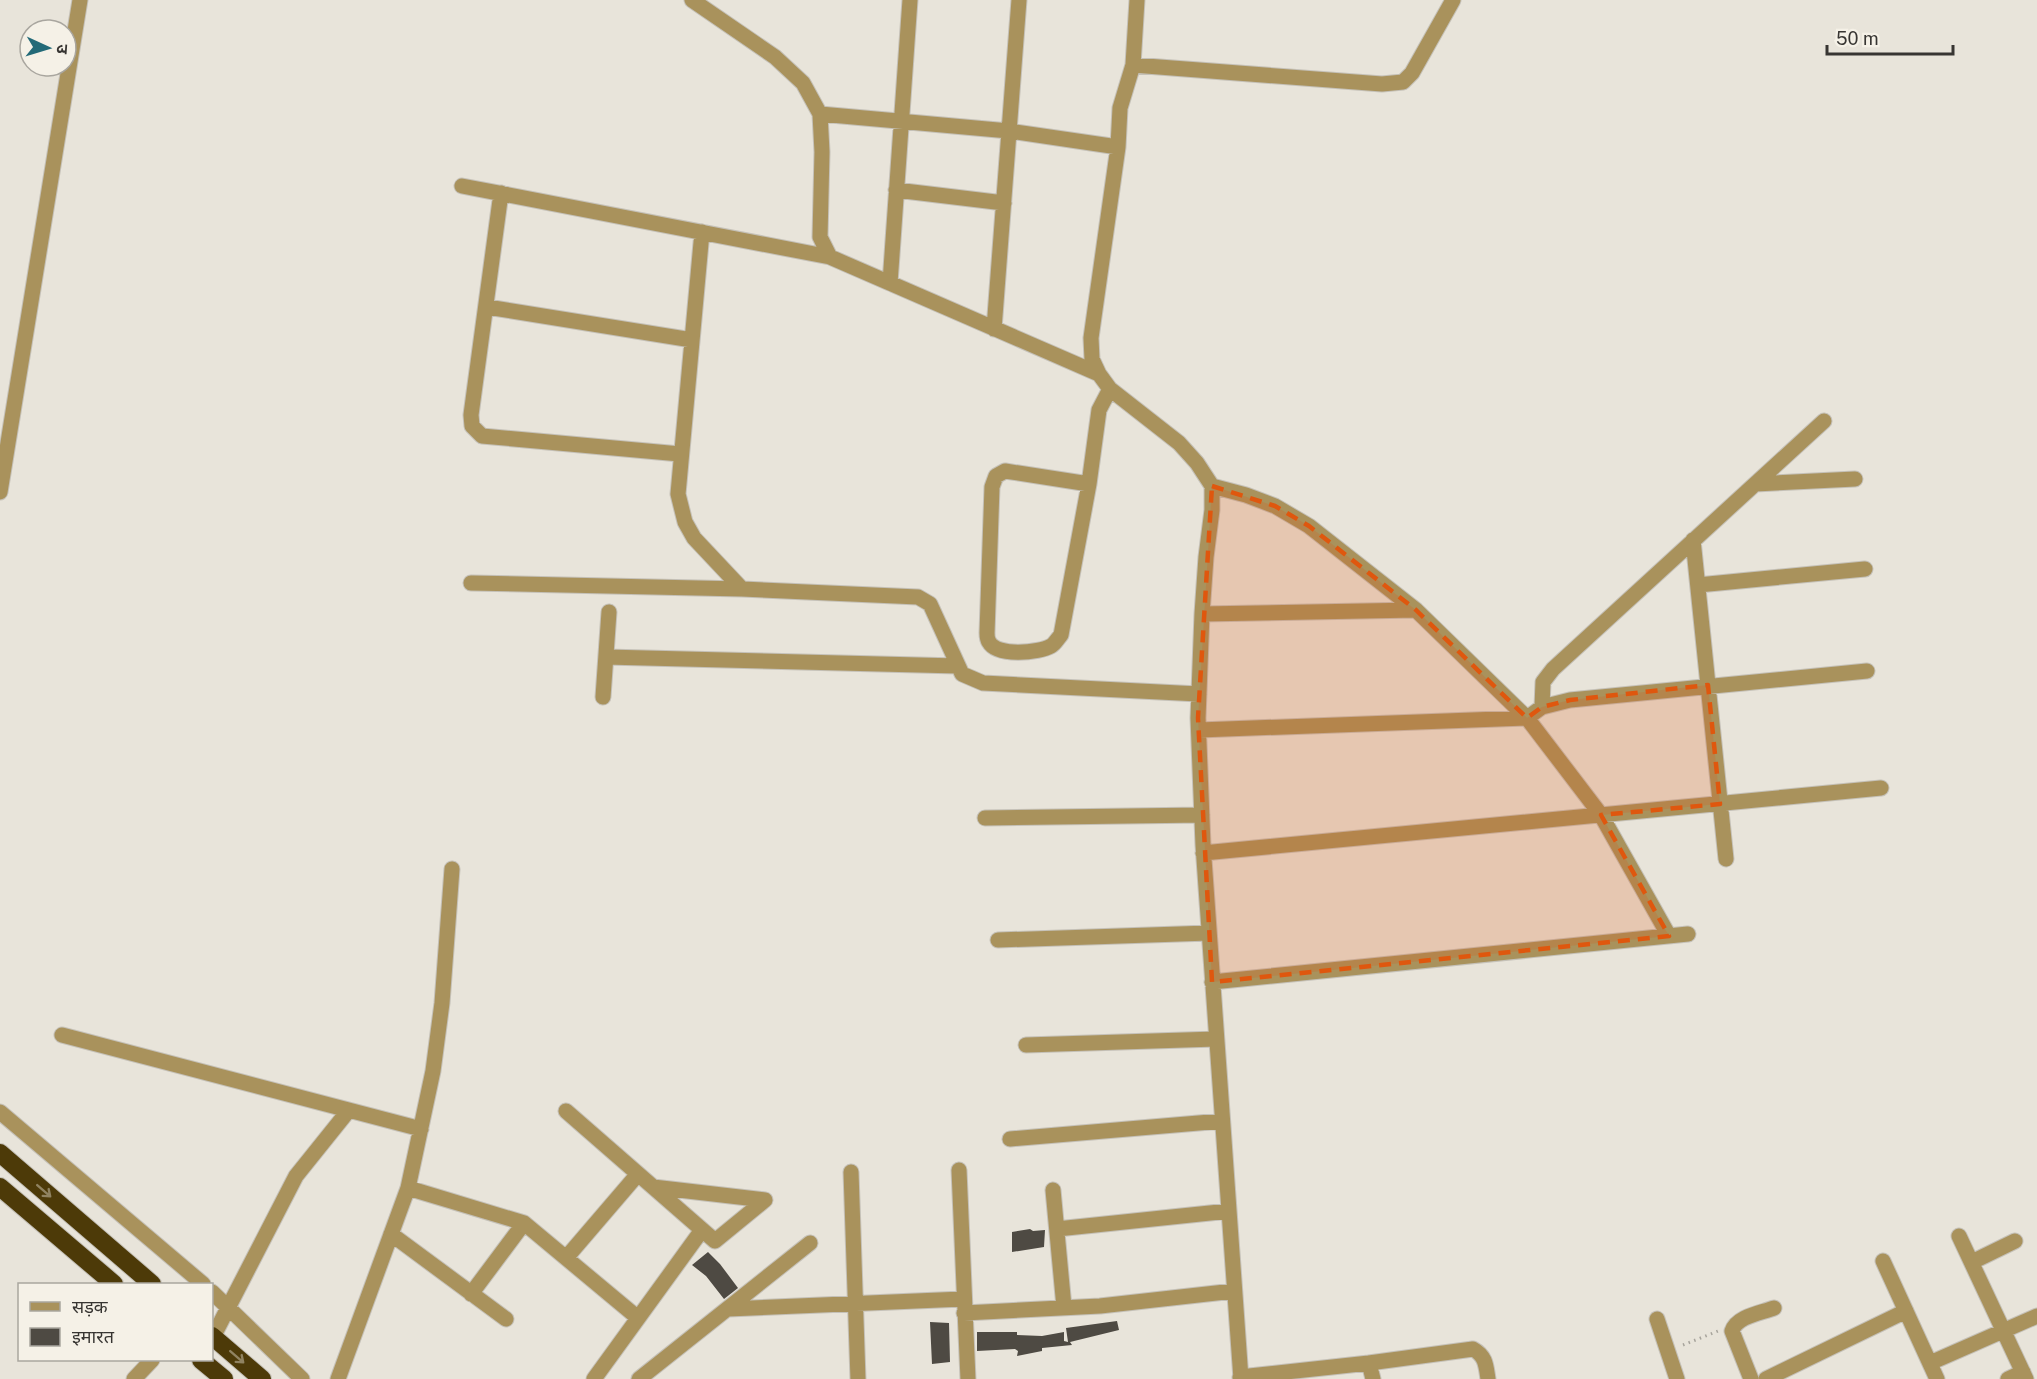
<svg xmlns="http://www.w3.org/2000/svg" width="2037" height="1379" viewBox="0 0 2037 1379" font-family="'Public Sans','Noto Sans Devanagari',sans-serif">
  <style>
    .building { fill: #4e4a43 }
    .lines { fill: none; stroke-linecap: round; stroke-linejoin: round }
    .minor-casing { stroke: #c5c1b8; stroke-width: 17 }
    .highway-casing { stroke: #c5c1b8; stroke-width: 20 }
    .path { stroke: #a7a49c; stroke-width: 3; stroke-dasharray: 1.5 4.5; stroke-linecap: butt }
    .minor { stroke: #a9925c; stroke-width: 15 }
    .highway { stroke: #4d3a08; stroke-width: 18 }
    .oneway { stroke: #908361 }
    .marked { fill: #df570e; fill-opacity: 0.2; stroke: #df570e; stroke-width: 4.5; stroke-dasharray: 12 8; stroke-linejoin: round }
  </style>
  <rect width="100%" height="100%" fill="#e8e4da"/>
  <path class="building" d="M 1030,1229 L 1033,1231 L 1045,1230 L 1044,1247 L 1012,1252 L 1012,1232 Z
    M 708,1252 L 720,1264 L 738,1288 L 724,1299 L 706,1276 L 692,1265 Z
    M 1117,1321 L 1119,1330 L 1070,1342 L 1072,1345 L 1042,1348 L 1042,1351 L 1017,1356 L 1018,1351 L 1015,1349 L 977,1351 L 977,1332 L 1017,1332 L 1017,1335 L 1042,1336 L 1064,1332 L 1064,1341 L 1068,1342 L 1066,1328 Z
    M 930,1322 L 949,1323 L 950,1362 L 932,1364 Z"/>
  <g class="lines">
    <defs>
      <path id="minor" d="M 692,0 L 775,57 L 803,83 L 820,114 L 822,152 L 820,237 L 830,257 L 1099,374 L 1110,389 L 1179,443 L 1197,463 L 1212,486 L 1212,510 L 1206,557 L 1202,614 L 1198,718 L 1203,845 L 1241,1379
        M 1133,65 L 1382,84 L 1403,82 L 1412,73 L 1453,0
        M 820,114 L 1009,131 L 1118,147
        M 462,186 L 830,257
        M 896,190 L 1004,203
        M 501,193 L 471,415 L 472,426 L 482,436 L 680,454
        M 702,232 L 678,494 L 685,522 L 694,538 L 742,589
        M 890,283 L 910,0
        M 487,307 L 692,340
        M 994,329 L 1019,0
        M 1099,374 L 1092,359 L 1091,338 L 1118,147 L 1120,108 L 1133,65 L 1137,0
        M 1089,484 L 1005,471 L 996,476 L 992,487 L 987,633 C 987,636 987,639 989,642 C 997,657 1039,653 1051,646 C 1055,644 1058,638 1061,635 L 1089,484 L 1099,410 L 1110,389
        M 1755,484 L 1855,479
        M 1212,486 L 1246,495 L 1275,506 L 1309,526 L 1416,610 L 1527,718 L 1601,815 L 1669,936
        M 0,492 L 80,0
        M 1693,540 L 1726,859
        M 471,583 L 742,589 L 918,597 L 930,604 L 962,674 L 983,683 L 1199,694
        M 1698,585 L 1865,569
        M 1202,614 L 1416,610
        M 606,657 L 958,666
        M 603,697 L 609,612
        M 1542,707 L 1543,682 L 1553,669 L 1824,421
        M 1199,730 L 1527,718 L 1542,707 L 1570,700 L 1867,671
        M 985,818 L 1202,815
        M 1203,853 L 1881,788
        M 998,940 L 1209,933
        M 1212,982 L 1688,934
        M 62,1035 L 421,1129
        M 1026,1045 L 1216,1039
        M 566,1111 C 616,1155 666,1198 715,1241 L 765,1200 L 653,1187
        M 0,1112 L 203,1284
        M 1010,1139 L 1222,1121
        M 959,1170 L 968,1379
        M 851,1172 L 858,1379
        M 408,1188 L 524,1223 L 638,1318
        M 1053,1190 L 1064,1307
        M 1057,1229 L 1229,1211
        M 391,1234 L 506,1319
        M 1959,1236 L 2026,1379
        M 566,1258 L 638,1174
        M 1883,1261 L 1937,1379
        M 1972,1262 L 2015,1241
        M 212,1292 L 302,1379
        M 471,1294 L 524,1223
        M 728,1309 L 963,1299
        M 964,1313 L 1100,1306 L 1234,1291
        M 1657,1319 L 1677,1379
        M 213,1337 L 296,1176 L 349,1110
        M 1369,1363 L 1473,1349 C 1486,1356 1486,1366 1488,1379
        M 1930,1363 L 2037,1316
        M 1240,1377 L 1369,1363 L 1373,1379
        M 134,1379 L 152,1360
        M 338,1379 L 408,1188 L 433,1071 L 442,1003 L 452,869
        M 594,1379 L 702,1230
        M 639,1379 L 810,1243
        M 1751,1379 L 1732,1331 C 1737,1316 1761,1313 1774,1308
        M 1766,1379 L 1906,1311
        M 2008,1379 L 2023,1372"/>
      <path id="highway" d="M 0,1153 L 152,1284
        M 0,1187 L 114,1284
        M 212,1336 L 262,1379
        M 201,1360 L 224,1379"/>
    </defs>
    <use href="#minor" class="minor-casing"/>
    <use href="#highway" class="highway-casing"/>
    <path class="path" d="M 1683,1345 L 1718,1331"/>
    <use href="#minor" class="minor"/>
    <use href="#highway" class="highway"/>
  </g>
  <defs><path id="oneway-shaft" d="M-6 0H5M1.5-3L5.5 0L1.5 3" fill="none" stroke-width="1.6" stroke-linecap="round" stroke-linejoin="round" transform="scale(1.5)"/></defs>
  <g class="oneway">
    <use href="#oneway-shaft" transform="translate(44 1191) rotate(41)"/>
    <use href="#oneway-shaft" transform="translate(237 1357) rotate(41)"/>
  </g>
  <path class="marked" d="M 1212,486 L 1275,506 L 1309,526 L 1416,610 L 1527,718 L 1542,707 L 1570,700 L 1708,685 L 1720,804 L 1601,815 L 1669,936 L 1212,982 L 1198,718 Z"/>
  <rect x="18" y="1283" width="195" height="78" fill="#f5f1e7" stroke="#a9a69f" stroke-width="1.5"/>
  <rect x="30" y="1302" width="30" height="9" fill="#a9925c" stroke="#a9a69f" stroke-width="1.5"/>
  <text x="72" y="1313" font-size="18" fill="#373532">सड़क</text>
  <rect x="30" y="1328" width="30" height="18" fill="#4e4a43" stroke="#a9a69f" stroke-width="1.5"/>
  <text x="72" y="1343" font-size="18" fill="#373532">इमारत</text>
  <g transform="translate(48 48) rotate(94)"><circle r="28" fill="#f5f1e7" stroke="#a9a69f" stroke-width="1.5"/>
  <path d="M0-4.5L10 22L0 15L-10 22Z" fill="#236a78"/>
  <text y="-9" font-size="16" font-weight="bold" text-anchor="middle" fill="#373532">उ</text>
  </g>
  <path d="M1827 45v9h126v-9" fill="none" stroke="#373532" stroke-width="3"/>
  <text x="1836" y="45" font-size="18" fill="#373532" stroke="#f5f1e7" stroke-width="4.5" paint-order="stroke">50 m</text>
</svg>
